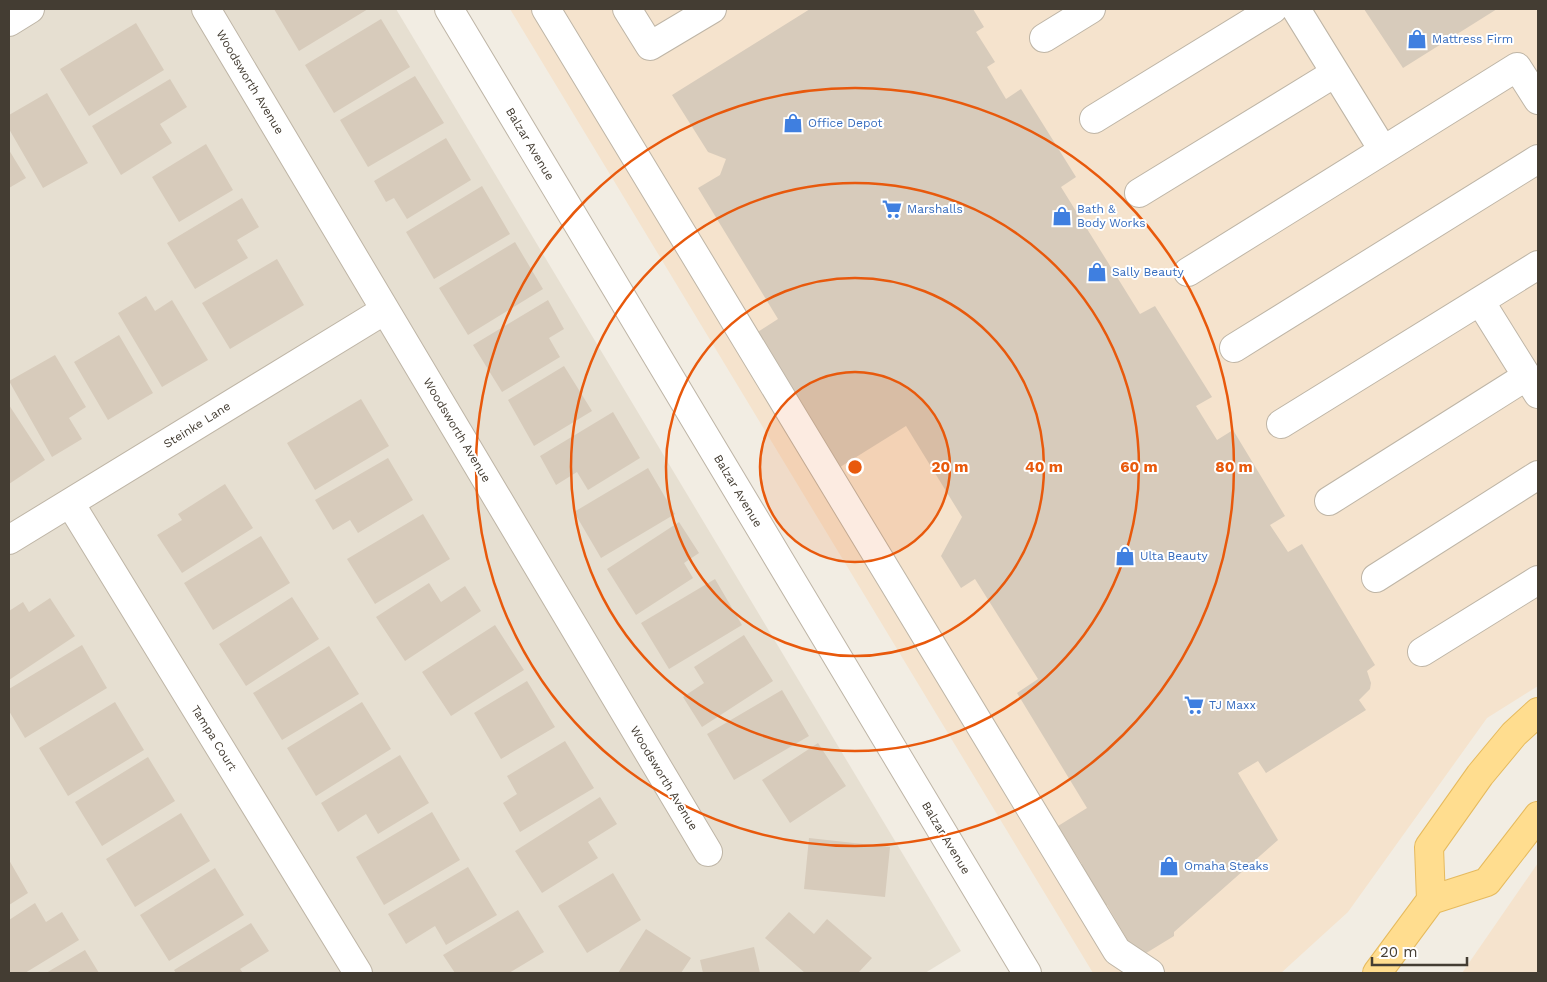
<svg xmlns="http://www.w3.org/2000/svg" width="1547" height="982" viewBox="0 0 1547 982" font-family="'Work Sans',sans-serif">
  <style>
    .residential { fill: #e6dfd1 }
    .commercial { fill: #f5e3cd }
    .building { fill: #d7cbbb }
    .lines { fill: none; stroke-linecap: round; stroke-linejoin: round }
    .minor-casing { stroke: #beb5a6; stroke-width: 30 }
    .major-casing { stroke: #e6ba5d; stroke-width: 30 }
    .minor { stroke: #fff; stroke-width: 28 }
    .major { stroke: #ffdd8f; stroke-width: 28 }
    .ring { fill: none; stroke: #e8590c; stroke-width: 2.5 }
    .labels { text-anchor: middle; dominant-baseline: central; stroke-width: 4; stroke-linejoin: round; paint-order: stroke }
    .shop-label { font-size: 12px; fill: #366cbe; stroke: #fff; text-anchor: start }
    .street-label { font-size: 12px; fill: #443d33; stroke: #fff }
    .centre { fill: #e8590c; stroke: #fff; stroke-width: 2.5 }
    .ring-label { font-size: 15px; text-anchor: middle; font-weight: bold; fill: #e8590c; stroke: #fff; stroke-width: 4; stroke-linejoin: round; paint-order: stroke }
  </style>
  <rect width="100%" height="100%" fill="#f2ede3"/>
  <path class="residential" d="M 9,9 L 396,9 L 961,951 L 925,973 L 9,973 Z"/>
  <path class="commercial" d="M 510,9 L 1538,9 L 1538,686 L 1487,718 L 1348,912 L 1281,973 L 1093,973 Z
    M 1538,863 L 1538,973 L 1462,973 Z"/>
  <path class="building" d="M 274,9 L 368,9 L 299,51 Z
    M 810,9 L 973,9 L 984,27 L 976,32 L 995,62 L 987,67 L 1006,99 L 1021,89 L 1076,177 L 1061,187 L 1140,314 L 1155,306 L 1212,397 L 1196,406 L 1217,440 L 1233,430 L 1285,516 L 1270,525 L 1288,552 L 1302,544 L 1375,665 L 1367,671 L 1371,683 L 1370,689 L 1359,700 L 1366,710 L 1266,773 L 1258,761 L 1238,773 L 1278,840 L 1174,932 L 1174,936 L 1138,958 L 1107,905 L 1102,908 L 1076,867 L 1082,864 L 1058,826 L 1087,808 L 1017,693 L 1038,679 L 975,579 L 961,588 L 941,556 L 962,517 L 906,426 L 837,469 L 753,335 L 778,319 L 698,188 L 720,175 L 726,159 L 708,152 L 672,95 Z
    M 1364,9 L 1497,9 L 1403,68 Z
    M 381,19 L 410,67 L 334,113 L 305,65 Z
    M 136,23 L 164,70 L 89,116 L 60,69 Z
    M 415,76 L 444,123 L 368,167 L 340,120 Z
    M 170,79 L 187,107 L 160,124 L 172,143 L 121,175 L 92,126 Z
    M 47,93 L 88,163 L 43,188 L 9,129 L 9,115 Z
    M 446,138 L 471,180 L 407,219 L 394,198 L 386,202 L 374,181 Z
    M 206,144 L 233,190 L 179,222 L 152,177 Z
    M 9,150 L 26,178 L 9,188 Z
    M 482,186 L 510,234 L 434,279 L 406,232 Z
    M 242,198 L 259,227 L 237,240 L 248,258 L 195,289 L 167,243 Z
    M 515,242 L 543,289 L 468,335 L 439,288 Z
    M 277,259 L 304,305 L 230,349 L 202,303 Z
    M 146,296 L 155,311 L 172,300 L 208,360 L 162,387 L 118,313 Z
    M 548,300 L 564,329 L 549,338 L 560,357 L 502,392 L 473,345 Z
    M 119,335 L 153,393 L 108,420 L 74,362 Z
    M 55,355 L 86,407 L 69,418 L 82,439 L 52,457 L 9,381 Z
    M 564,366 L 592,411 L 534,446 L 508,400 Z
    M 361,399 L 389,446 L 315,490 L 287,443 Z
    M 9,405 L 45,460 L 9,484 Z
    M 613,412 L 640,458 L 588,490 L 577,472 L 556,485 L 540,456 Z
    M 388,458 L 413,500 L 358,533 L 350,520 L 333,530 L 315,500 Z
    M 648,468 L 675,514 L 601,558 L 574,512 Z
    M 225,484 L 253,528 L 182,573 L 157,535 L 182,520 L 178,514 Z
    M 423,514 L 450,559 L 375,604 L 347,559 Z
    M 679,522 L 699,553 L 684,563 L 693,578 L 636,615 L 607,569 Z
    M 261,536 L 290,583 L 213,630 L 184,583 Z
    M 715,579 L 742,625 L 669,669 L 641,623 Z
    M 429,583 L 441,602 L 465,586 L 481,611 L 405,661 L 376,617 Z
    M 292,597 L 319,639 L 246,686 L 219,644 Z
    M 50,598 L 75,636 L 9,680 L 9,611 L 23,602 L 29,612 Z
    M 495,625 L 524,670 L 451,716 L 422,672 Z
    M 744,635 L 773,681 L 702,727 L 683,697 L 704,683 L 694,667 Z
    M 82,645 L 107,688 L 25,738 L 9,711 L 9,689 Z
    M 329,646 L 359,694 L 282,740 L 253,693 Z
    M 527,681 L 555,727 L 501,759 L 474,713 Z
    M 782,690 L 809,736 L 734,780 L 707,734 Z
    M 115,702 L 144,750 L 68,796 L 39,748 Z
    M 362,702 L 391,749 L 316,796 L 287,748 Z
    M 565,741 L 594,788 L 520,832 L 503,803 L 517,794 L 507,776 Z
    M 818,743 L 846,786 L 790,823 L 762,780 Z
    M 400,755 L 429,803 L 378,834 L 366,814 L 338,832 L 321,803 Z
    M 148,757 L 175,801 L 102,846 L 75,802 Z
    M 600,797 L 617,824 L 588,842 L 598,858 L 542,893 L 515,851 Z
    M 432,812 L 460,860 L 384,905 L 356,857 Z
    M 181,813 L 210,861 L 135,907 L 106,859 Z
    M 809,838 L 890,847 L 885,897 L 804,889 Z
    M 9,860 L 28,893 L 9,905 Z
    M 468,867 L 497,915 L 446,945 L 435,926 L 406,944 L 388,914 Z
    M 215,868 L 244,915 L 169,961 L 140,915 Z
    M 613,873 L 641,920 L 587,953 L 558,906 Z
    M 35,903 L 46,922 L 62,912 L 79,940 L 25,973 L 9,973 L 9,920 Z
    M 518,910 L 544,952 L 509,973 L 455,973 L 443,955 Z
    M 789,912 L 814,934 L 827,919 L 872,958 L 858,973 L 805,973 L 765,938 Z
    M 251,923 L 269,951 L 240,969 L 243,973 L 176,973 L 174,970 Z
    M 646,929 L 691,958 L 681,973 L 618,973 Z
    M 754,947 L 760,973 L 703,973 L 700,960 Z
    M 85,950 L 99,973 L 46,973 Z"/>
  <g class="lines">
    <defs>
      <path id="minor" d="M 206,9 L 708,852
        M 449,9 L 1027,973
        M 546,9 L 1117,951 L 1150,973
        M 627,9 L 650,46 L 712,9
        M 1296,9 L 1383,150
        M 9,22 L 30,9
        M 1044,38 L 1091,9
        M 1094,119 L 1273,9
        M 1139,193 L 1335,73
        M 1188,272 L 1517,67 L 1538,100
        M 1480,301 L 1538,394
        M 1234,348 L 1538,159
        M 1281,424 L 1538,265
        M 1329,501 L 1527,376
        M 70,503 L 358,973
        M 9,540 L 385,310
        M 1376,578 L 1538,475
        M 1422,652 L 1538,580"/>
      <path id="major" d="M 1431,900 L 1429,847 L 1480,775 L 1514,734 L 1538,712
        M 1377,973 L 1431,900 L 1487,882 L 1538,816"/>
    </defs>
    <use href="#minor" class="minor-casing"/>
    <use href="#major" class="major-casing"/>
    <use href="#minor" class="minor"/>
    <use href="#major" class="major"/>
  </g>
  <circle cx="855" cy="467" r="95" fill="#e8590c" fill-opacity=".12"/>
  <g class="ring">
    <circle cx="855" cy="467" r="95"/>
    <circle cx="855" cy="467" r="189"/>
    <circle cx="855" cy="467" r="284"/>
    <circle cx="855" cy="467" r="379"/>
  </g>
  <defs>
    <symbol id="shop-bare" viewBox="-9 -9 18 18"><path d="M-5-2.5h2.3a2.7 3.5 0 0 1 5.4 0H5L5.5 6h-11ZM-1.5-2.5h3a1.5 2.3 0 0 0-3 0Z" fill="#3f7fe0" stroke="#fff" stroke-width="2.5" paint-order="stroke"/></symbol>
    <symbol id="supermarket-bare" viewBox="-9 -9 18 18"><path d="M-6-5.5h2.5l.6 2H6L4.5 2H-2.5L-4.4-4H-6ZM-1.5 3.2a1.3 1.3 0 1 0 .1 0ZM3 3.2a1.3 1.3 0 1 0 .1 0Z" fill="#3f7fe0" stroke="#fff" stroke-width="2.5" paint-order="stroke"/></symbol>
  </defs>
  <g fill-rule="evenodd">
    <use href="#shop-bare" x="1403" y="25" width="28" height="28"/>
    <use href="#shop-bare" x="779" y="109" width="28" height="28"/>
    <use href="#supermarket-bare" x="878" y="195" width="28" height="28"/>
    <use href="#shop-bare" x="1048" y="202" width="28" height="28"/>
    <use href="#shop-bare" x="1083" y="258" width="28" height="28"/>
    <use href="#shop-bare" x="1111" y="542" width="28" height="28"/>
    <use href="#supermarket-bare" x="1180" y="691" width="28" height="28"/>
    <use href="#shop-bare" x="1155" y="852" width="28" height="28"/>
  </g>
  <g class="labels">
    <g class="shop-label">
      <text x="1432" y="39">Mattress Firm</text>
      <text x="808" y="123">Office Depot</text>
      <text x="907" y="209">Marshalls</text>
      <text x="1077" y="209">Bath &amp;<tspan x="1077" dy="14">Body Works</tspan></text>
      <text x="1112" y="272">Sally Beauty</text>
      <text x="1140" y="556">Ulta Beauty</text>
      <text x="1209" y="705">TJ Maxx</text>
      <text x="1184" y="866">Omaha Steaks</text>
    </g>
    <g class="street-label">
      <text transform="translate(250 82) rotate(59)">Woodsworth Avenue</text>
      <text transform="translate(530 144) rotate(59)">Balzar Avenue</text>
      <text transform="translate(197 425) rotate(-32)">Steinke Lane</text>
      <text transform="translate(457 430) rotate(59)">Woodsworth Avenue</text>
      <text transform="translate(738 491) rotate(59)">Balzar Avenue</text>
      <text transform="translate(214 738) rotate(58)">Tampa Court</text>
      <text transform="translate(664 778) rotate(59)">Woodsworth Avenue</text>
      <text transform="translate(946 838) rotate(59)">Balzar Avenue</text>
    </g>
  </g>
  <circle cx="855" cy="467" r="8" class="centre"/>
  <g class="ring-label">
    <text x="950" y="472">20 m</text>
    <text x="1044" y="472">40 m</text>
    <text x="1139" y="472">60 m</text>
    <text x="1234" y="472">80 m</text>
  </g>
  <rect width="1547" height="982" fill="none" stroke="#443d33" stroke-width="20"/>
  <path d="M1372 957v8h95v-8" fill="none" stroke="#443d33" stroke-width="2.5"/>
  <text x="1380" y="957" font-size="15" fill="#443d33" stroke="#ffffff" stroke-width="4" paint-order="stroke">20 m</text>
</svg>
